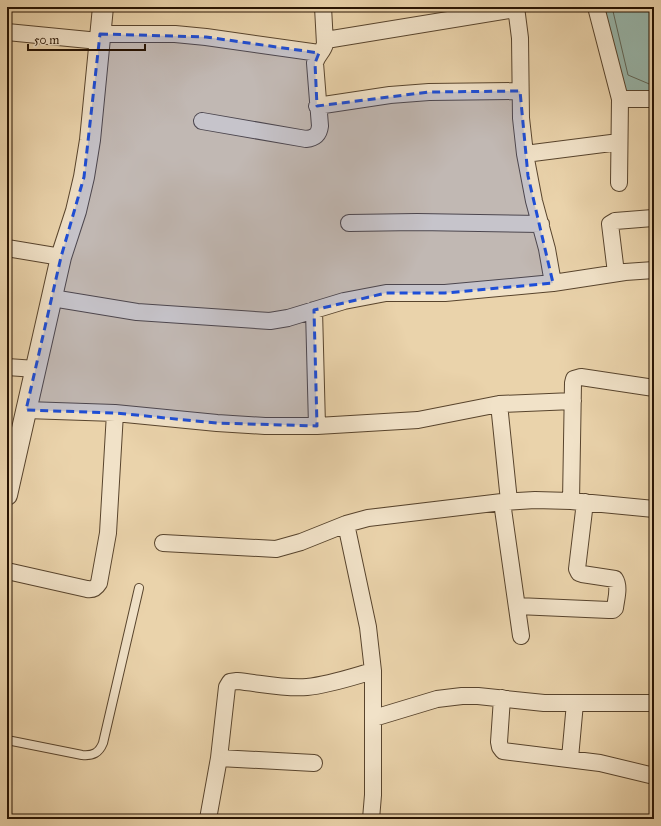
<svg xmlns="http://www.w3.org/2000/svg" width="661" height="826" viewBox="0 0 661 826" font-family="'IM FELL Great Primer',serif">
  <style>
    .water { fill: #98b7ac; stroke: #6b7668 }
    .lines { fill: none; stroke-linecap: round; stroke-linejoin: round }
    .shore { stroke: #606658; stroke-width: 1 }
    .service-casing { stroke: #58442d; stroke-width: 10 }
    .minor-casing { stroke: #58442d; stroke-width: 18 }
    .tertiary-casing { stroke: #58442d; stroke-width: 22 }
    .service { stroke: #f1e2c8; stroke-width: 8 }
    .minor { stroke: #f1e2c8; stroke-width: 16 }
    .tertiary { stroke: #f1e2c8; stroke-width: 20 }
    .marked { fill: #1d4ed8; fill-opacity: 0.2; stroke: #1d4ed8; stroke-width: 3; stroke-dasharray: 8 5; stroke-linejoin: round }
  </style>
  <rect width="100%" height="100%" fill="#ead3ab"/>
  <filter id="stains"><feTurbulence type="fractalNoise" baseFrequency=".005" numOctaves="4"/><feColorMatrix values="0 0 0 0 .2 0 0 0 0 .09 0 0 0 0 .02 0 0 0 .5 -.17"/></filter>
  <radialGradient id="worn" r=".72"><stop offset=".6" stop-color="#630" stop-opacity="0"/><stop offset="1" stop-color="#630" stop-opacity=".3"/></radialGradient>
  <path class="water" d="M 597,7 L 654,7 L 654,102 L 615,87 Z"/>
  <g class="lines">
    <path class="shore" d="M 612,7 L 628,75 L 654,86"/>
    <defs>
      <path id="service" d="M 7,740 L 82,755 C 93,756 99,753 103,743 L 139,588"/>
      <path id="minor" d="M 516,7 L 520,38 L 521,118 L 525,154 L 534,201 L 547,249 L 553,283
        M 596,7 L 620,99 L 619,183
        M 7,32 L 99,41
        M 100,34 L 175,34 L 206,37 L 319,53
        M 326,40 L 516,9
        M 620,99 L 654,99
        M 317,106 L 390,95 L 429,92 L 520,91
        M 202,121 L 306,139 C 315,138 319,135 320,126 L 315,63 C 317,55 323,52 325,44 L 323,7
        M 525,154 L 619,142
        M 349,223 L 417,222 L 541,224
        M 7,248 L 61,257
        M 616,273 L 610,224 L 615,221 L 653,218
        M 52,298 L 137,312 L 270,321 L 288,318 L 344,301 L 386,293 L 445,293 L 553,283 L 625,272 L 654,270
        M 314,310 L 317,426
        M 7,367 L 36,369
        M 499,404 L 509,501
        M 26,410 L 115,413 L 217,423 L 265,426 L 317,426 L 418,420 L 499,404 L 573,401
        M 571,501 L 573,383 L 574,379 L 581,377 L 654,388
        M 502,502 L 521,636
        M 346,524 L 368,627 L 373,671 L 373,795 L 371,819
        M 163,543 L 276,549 L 301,542 L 346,524 L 368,518 L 502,502 L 535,500 L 571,501 L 654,509
        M 7,571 L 87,589 C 93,590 96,588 99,583 L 108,533 L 115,413
        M 517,606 L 609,610 L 613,610 L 615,608 C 616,599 620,587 615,579 L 582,574 L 579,573 L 577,569 L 585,502
        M 502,698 L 499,742 L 500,747 L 503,751 L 600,763 L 654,776
        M 374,718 L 437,699 L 462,696 L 478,696 L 544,703 L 654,703
        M 219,758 L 314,763
        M 570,758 L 575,703
        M 208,819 L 219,758 L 227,687 L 230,682 L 237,681 C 259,683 284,689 307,687 C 329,685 352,677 373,671"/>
      <path id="tertiary" d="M 7,495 L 61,257 L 76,211 L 84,177 L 90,140 L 103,7"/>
    </defs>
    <use href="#service" class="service-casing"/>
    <use href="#minor" class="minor-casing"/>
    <use href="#tertiary" class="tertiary-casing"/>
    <use href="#service" class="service"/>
    <use href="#minor" class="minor"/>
    <use href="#tertiary" class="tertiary"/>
  </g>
  <path class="marked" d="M 100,34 L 206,37 L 319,53 L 315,63 L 317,106 L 429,92 L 520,91 L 528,176 L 553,283 L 445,293 L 386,293 L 314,310 L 317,426 L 217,423 L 115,413 L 26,410 L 61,257 L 84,177 Z"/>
  <rect width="661" height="826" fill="none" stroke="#ead3ab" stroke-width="24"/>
  <rect x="8" y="8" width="645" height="810" fill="none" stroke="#281403" stroke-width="2"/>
  <rect x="12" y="12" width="637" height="802" fill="none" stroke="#281403"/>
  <path d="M28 44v6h117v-6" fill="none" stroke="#281403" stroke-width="2"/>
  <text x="34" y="44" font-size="12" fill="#281403" stroke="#f1e2c8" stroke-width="3" paint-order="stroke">50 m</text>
  <rect width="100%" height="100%" filter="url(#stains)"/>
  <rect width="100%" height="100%" fill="url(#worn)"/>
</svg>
